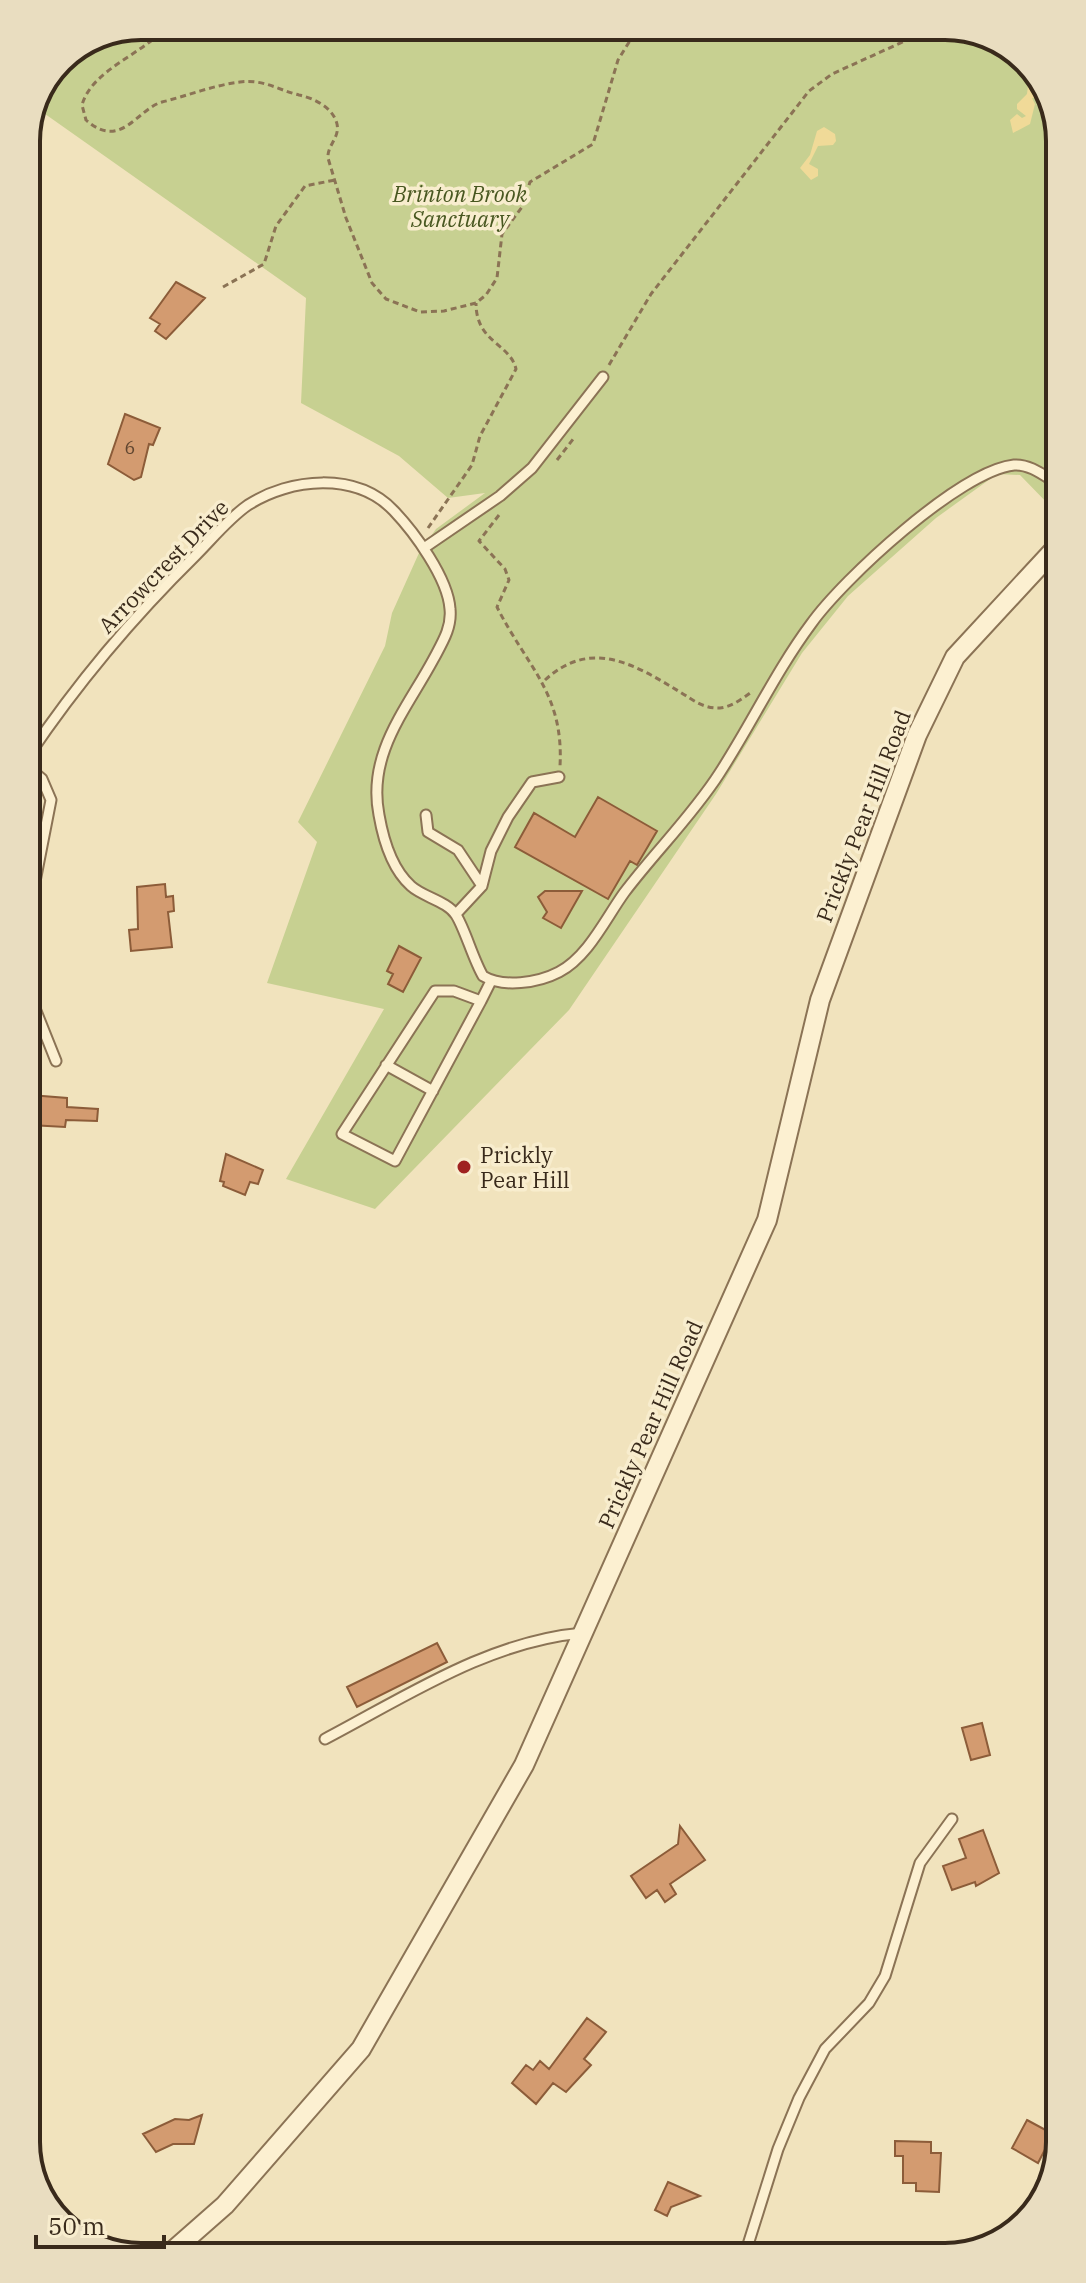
<svg xmlns="http://www.w3.org/2000/svg" width="1086" height="2283" viewBox="0 0 1086 2283" font-family="'IBM Plex Serif',serif">
  <style>
    .green { fill: #c7d091 }
    .sand { fill: #f0da98 }
    .building { fill: #d39b70; stroke: #8c5c39; stroke-width: 2 }
    .lines { fill: none; stroke-linecap: round; stroke-linejoin: round }
    .service-casing { stroke: #8b7355; stroke-width: 13 }
    .minor-casing { stroke: #8b7355; stroke-width: 22 }
    .path { stroke: #8b7355; stroke-width: 3; stroke-dasharray: 6 4; stroke-linecap: butt }
    .service { stroke: #fcf0d1; stroke-width: 9 }
    .minor { stroke: #fcf0d1; stroke-width: 18 }
    .poi-dot { fill: #9f2220; stroke: #f8edce; stroke-width: 3 }
    .labels { text-anchor: middle; dominant-baseline: central; stroke-width: 7; stroke-linejoin: round; paint-order: stroke }
    .number-label { font-size: 18px; fill: #604630 }
    .park-label { font-size: 22px; font-style: italic; fill: #485720; stroke: #f8edce }
    .street-label { font-size: 22px; fill: #392a1b; stroke: #f8edce }
    .poi-label { font-size: 22px; fill: #392a1b; stroke: #f8edce; text-anchor: start }
    .rim { fill: none; stroke: #392a1b; stroke-width: 4 }
  </style>
  <rect width="100%" height="100%" fill="#f1e3bd"/>
  <path class="green" d="M 141,26 L 953,26 L 1015,49 L 1051,97 L 1053,509 L 1020,475 L 997,474 L 936,518 L 848,596 L 802,653 L 716,794 L 569,1010 L 375,1209 L 286,1179 L 384,1009 L 267,983 L 317,842 L 298,822 L 385,646 L 392,613 L 419,553 L 436,529 L 485,493 L 448,498 L 399,456 L 301,403 L 306,298 L 38,109 L 60,59 Z"/>
  <path class="sand" d="M 1035,83 L 1043,86 L 1051,98 L 1039,109 L 1040,99 L 1032,98 L 1035,104 L 1030,124 L 1013,133 L 1010,120 L 1017,114 L 1022,118 L 1026,116 L 1017,109 L 1017,104 L 1027,94 L 1028,86 Z
    M 824,127 L 835,134 L 836,141 L 833,145 L 818,146 L 809,164 L 818,169 L 818,176 L 811,180 L 800,168 L 810,155 L 817,131 Z"/>
  <path class="building" d="M 176,282 L 205,298 L 166,339 L 155,331 L 160,324 L 150,318 Z
    M 125,414 L 160,428 L 153,445 L 149,444 L 141,477 L 134,480 L 108,464 Z
    M 598,797 L 657,831 L 637,865 L 630,861 L 608,899 L 515,847 L 534,813 L 575,837 Z
    M 165,884 L 166,897 L 173,896 L 174,911 L 168,912 L 172,947 L 131,951 L 129,930 L 138,929 L 137,887 Z
    M 545,891 L 582,891 L 561,928 L 543,918 L 547,912 L 538,897 Z
    M 399,946 L 421,958 L 403,992 L 388,984 L 393,974 L 387,971 Z
    M 30,1095 L 67,1098 L 67,1107 L 98,1109 L 97,1121 L 66,1120 L 65,1127 L 30,1125 Z
    M 226,1154 L 263,1170 L 258,1184 L 250,1182 L 245,1195 L 223,1186 L 224,1182 L 220,1181 Z
    M 437,1643 L 447,1662 L 357,1707 L 347,1687 Z
    M 982,1723 L 990,1755 L 971,1760 L 962,1728 Z
    M 680,1826 L 705,1860 L 670,1884 L 676,1894 L 665,1902 L 657,1890 L 646,1898 L 631,1876 L 678,1844 Z
    M 983,1830 L 999,1873 L 976,1886 L 975,1882 L 952,1890 L 943,1866 L 966,1858 L 959,1839 Z
    M 587,2018 L 606,2032 L 584,2059 L 591,2065 L 566,2092 L 553,2083 L 536,2104 L 512,2083 L 526,2065 L 533,2070 L 540,2061 L 549,2069 Z
    M 202,2115 L 194,2144 L 173,2144 L 156,2152 L 143,2134 L 175,2119 L 189,2120 Z
    M 1027,2120 L 1053,2134 L 1038,2163 L 1012,2148 Z
    M 895,2141 L 931,2142 L 931,2153 L 941,2153 L 939,2192 L 916,2191 L 916,2183 L 903,2183 L 903,2156 L 895,2156 Z
    M 668,2182 L 700,2196 L 671,2207 L 667,2216 L 655,2210 Z"/>
  <g class="lines">
    <defs>
      <path id="service" d="M 424,548 L 500,496 L 532,468 L 603,377
        M 29,755 C 78,682 133,617 196,555 C 212,539 229,518 248,505 C 290,478 356,471 394,511 C 414,532 448,578 450,609 C 452,628 442,643 433,660 C 406,710 367,754 379,815 C 383,838 392,869 411,886 C 423,897 447,901 456,915 C 465,929 473,959 483,976 C 503,988 538,983 559,972 C 588,957 606,918 624,893 C 654,853 692,816 719,774 C 751,725 776,671 811,624 C 843,579 960,471 1014,465 C 1029,464 1042,474 1053,481
        M 29,768 L 42,779 L 51,800 L 30,907 L 30,952
        M 426,815 L 428,832 L 458,850 L 482,886
        M 456,914 L 482,886 L 491,851 L 508,817 L 532,782 L 559,777
        M 30,996 L 56,1061
        M 481,1001 L 454,991 L 435,991 L 342,1134 L 395,1161 L 481,1001 L 491,981
        M 386,1065 L 433,1091
        M 325,1739 C 407,1696 489,1641 583,1633
        M 746,2251 L 778,2149 L 799,2098 L 825,2049 L 869,2003 L 885,1976 L 920,1863 L 952,1819"/>
      <path id="minor" d="M 167,2256 L 225,2205 L 361,2049 L 524,1765 L 767,1220 L 820,1000 L 917,735 L 955,657 L 1053,551"/>
    </defs>
    <use href="#service" class="service-casing"/>
    <use href="#minor" class="minor-casing"/>
    <path class="path" d="M 167,26 C 144,54 92,69 82,105 L 86,120 C 121,151 137,109 162,102 C 187,96 214,85 240,82 C 264,79 278,90 299,95 C 313,98 333,107 337,124 C 340,138 327,145 328,158 L 346,218 L 372,283 L 386,299 L 420,312 L 444,311 L 476,303 L 486,295 L 497,278 L 502,234 L 522,207 L 530,182 L 593,144 L 618,60 L 639,26
      M 223,287 L 264,264 L 276,226 L 305,186 L 335,180
      M 609,365 L 651,294 L 809,91 L 832,74 L 938,26
      M 557,460 L 574,438
      M 499,515 L 479,541 L 505,569 L 509,580 L 497,607 C 527,667 564,693 560,766
      M 428,528 L 472,465 L 480,436 L 516,369 C 510,343 476,343 476,303
      M 545,680 C 591,638 634,664 680,692 C 693,700 704,709 720,708 C 732,707 743,698 753,691"/>
    <use href="#service" class="service"/>
    <use href="#minor" class="minor"/>
  </g>
  <circle class="poi-dot" cx="464" cy="1167" r="8"/>
  <g class="labels">
    <g class="number-label">
      <text x="130" y="447">6</text>
    </g>
    <g class="park-label">
      <text x="460" y="193">Brinton Brook<tspan x="460" dy="25">Sanctuary</tspan></text>
    </g>
    <g class="street-label">
      <text transform="translate(163 566) rotate(-46)">Arrowcrest Drive</text>
      <text transform="translate(863 816) rotate(-69)">Prickly Pear Hill Road</text>
      <text transform="translate(650 1424) rotate(-66)">Prickly Pear Hill Road</text>
    </g>
    <g class="poi-label">
      <text x="480" y="1154">Prickly<tspan x="480" dy="25">Pear Hill</tspan></text>
    </g>
  </g>
  <path d="M0 0H1086V2283H0ZM141 40H945A101 101 0 0 1 1046 141V2142A101 101 0 0 1 945 2243H141A101 101 0 0 1 40 2142V141A101 101 0 0 1 141 40Z" fill="#e9ddc0" fill-rule="evenodd"/>
  <path class="rim" d="M141 40H945A101 101 0 0 1 1046 141V2142A101 101 0 0 1 945 2243H141A101 101 0 0 1 40 2142V141A101 101 0 0 1 141 40Z"/>
  <path d="M36 2235v12h128v-12" fill="none" stroke="#392a1b" stroke-width="4"/>
  <text x="48" y="2235" font-size="24" fill="#392a1b" stroke="#f8edce" stroke-width="6" paint-order="stroke">50 m</text>
</svg>
